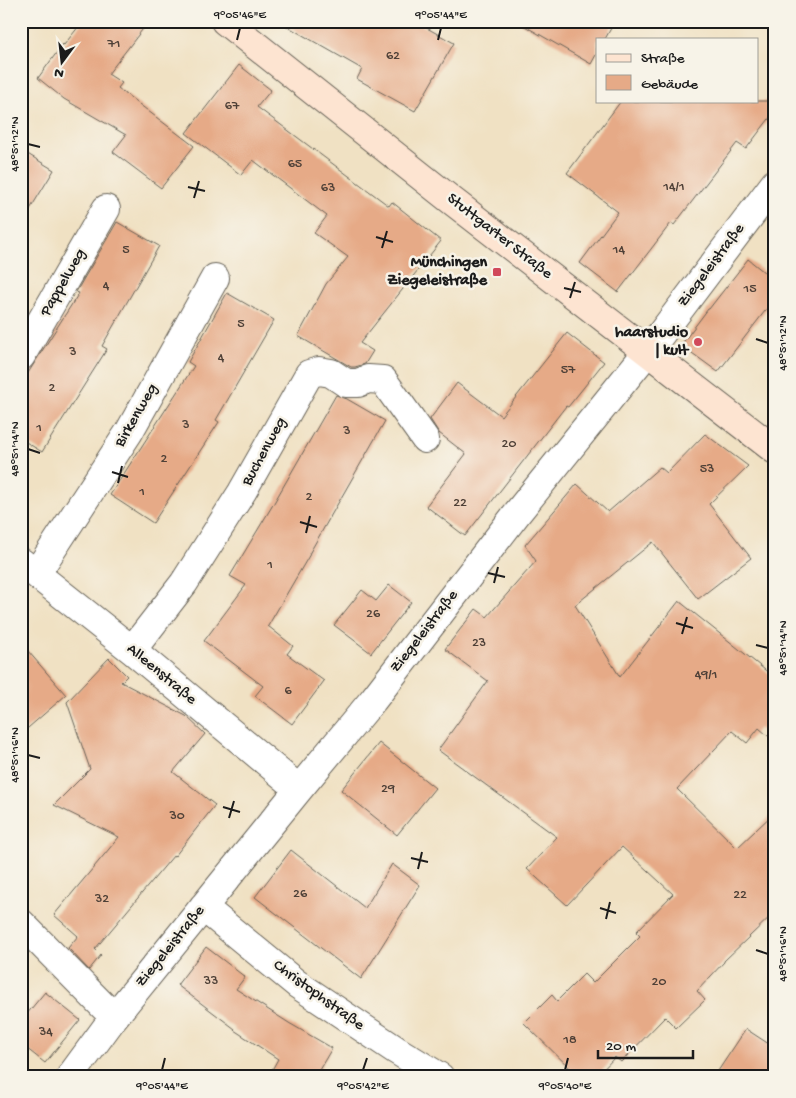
<svg xmlns="http://www.w3.org/2000/svg" width="796" height="1098" viewBox="0 0 796 1098" font-family="'Gochi Hand',sans-serif">
  <style>
    .building { fill: #e6aa87 }
    .lines { fill: none; stroke-linecap: round; stroke-linejoin: round }
    .street-casing { stroke: #666156; stroke-width: 30 }
    .secondary-casing { stroke: #666156; stroke-width: 30 }
    .street { stroke: #fff; stroke-width: 28 }
    .secondary { stroke: #fde4d1; stroke-width: 28 }
    .ticks { fill: none; stroke: #1c1c1c; stroke-width: 2 }
    .poi-dot { fill: #d1495b; stroke: #f7f3e8; stroke-width: 2 }
    .labels { text-anchor: middle; dominant-baseline: central; stroke-width: 5; stroke-linejoin: round; paint-order: stroke }
    .number-label { font-size: 14px; fill: #4e4037 }
    .street-label { font-size: 16px; fill: #1c1c1c; stroke: #f7f3e8 }
    .poi-label { font-size: 16px; font-weight: bold; fill: #1c1c1c; stroke: #f7f3e8; text-anchor: end }
    .neatline { fill: none; stroke: #1c1c1c; stroke-width: 2 }
    .ticks-label { font-size: 12px; text-anchor: middle; fill: #1c1c1c }
  </style>
  <rect width="100%" height="100%" fill="#f7f3e8"/>
  <filter id="ink" filterUnits="userSpaceOnUse"><feTurbulence type="fractalNoise" baseFrequency=".02" numOctaves="2"/><feDisplacementMap in="SourceGraphic" scale="10" xChannelSelector="R" yChannelSelector="G"/><feConvolveMatrix kernelMatrix="1 2 1 2 8 2 1 2 1" color-interpolation-filters="sRGB"/></filter>
  <filter id="wash" filterUnits="userSpaceOnUse"><feTurbulence type="fractalNoise" baseFrequency=".0096" numOctaves="4" result="noise"/><feDisplacementMap in="SourceGraphic" scale="20" xChannelSelector="R" yChannelSelector="G"/><feGaussianBlur stdDeviation="1.12" result="paint"/><feColorMatrix in="noise" values="0 0 0 0 0 0 0 0 0 0 0 0 0 0 0 0 0 1.4 0 .05"/><feComposite in="paint" operator="in"/></filter>
  <g filter="url(#wash)">
    <rect width="100%" height="100%" fill="#f0e1c3"/>
    <g id="blocks">
      <path class="building" d="M 83,21 L 149,21 L 108,74 L 122,83 L 118,88 L 194,146 L 161,188 L 113,152 L 126,135 L 64,99 L 38,78 L 63,44 L 64,45 Z
        M 278,21 L 414,21 L 454,43 L 415,111 L 357,79 L 362,69 Z
        M 516,21 L 615,21 L 605,39 L 597,39 L 597,53 L 591,64 Z
        M 239,65 L 271,90 L 257,107 L 389,206 L 392,202 L 441,241 L 360,343 L 373,351 L 365,364 L 355,367 L 351,367 L 298,336 L 326,284 L 348,257 L 314,233 L 327,216 L 253,160 L 241,175 L 186,133 Z
        M 621,101 L 775,101 L 775,111 L 746,149 L 737,143 L 674,225 L 671,223 L 618,292 L 580,263 L 618,212 L 567,173 Z
        M 21,150 L 54,170 L 21,224 Z
        M 117,222 L 159,246 L 102,346 L 107,349 L 42,452 L 21,439 L 21,384 L 79,293 L 76,292 Z
        M 748,259 L 775,281 L 775,298 L 718,372 L 681,345 L 708,309 L 709,309 Z
        M 227,293 L 274,320 L 216,420 L 219,422 L 153,523 L 110,495 L 194,366 L 188,362 Z
        M 567,333 L 604,362 L 568,407 L 566,406 L 465,536 L 426,506 L 466,454 L 439,433 L 430,419 L 457,383 L 501,416 Z
        M 336,395 L 347,399 L 385,421 L 309,554 L 310,554 L 268,626 L 293,646 L 287,654 L 324,681 L 292,724 L 255,696 L 263,686 L 204,641 L 246,585 L 230,576 L 271,508 Z
        M 705,434 L 748,466 L 709,504 L 751,558 L 698,599 L 653,542 L 575,605 L 620,677 L 679,601 L 775,678 L 775,742 L 759,728 L 747,743 L 732,731 L 677,789 L 737,848 L 775,812 L 775,912 L 724,961 L 724,962 L 697,991 L 705,1000 L 676,1028 L 665,1017 L 621,1062 L 615,1057 L 596,1077 L 579,1077 L 524,1023 L 552,995 L 557,1001 L 584,974 L 593,983 L 640,936 L 636,932 L 673,894 L 622,847 L 567,905 L 527,869 L 557,837 L 438,750 L 488,681 L 445,649 L 476,609 L 487,617 L 536,561 L 525,545 L 577,484 L 608,512 L 660,467 L 667,473 Z
        M 389,585 L 411,602 L 371,653 L 334,625 L 362,590 L 376,601 Z
        M 21,643 L 66,695 L 21,734 Z
        M 109,658 L 127,676 L 121,682 L 186,716 L 205,734 L 173,772 L 215,805 L 175,856 L 174,855 L 95,949 L 101,955 L 89,970 L 68,948 L 78,936 L 54,915 L 119,837 L 54,805 L 90,769 L 67,702 Z
        M 379,743 L 435,788 L 397,835 L 341,790 Z
        M 291,850 L 365,908 L 392,864 L 420,885 L 361,979 L 255,897 Z
        M 206,947 L 245,977 L 236,989 L 289,1023 L 332,1048 L 315,1077 L 268,1077 L 278,1059 L 234,1030 L 235,1029 L 177,985 Z
        M 45,992 L 80,1020 L 45,1063 L 21,1044 L 21,1021 Z
        M 746,1029 L 775,1048 L 775,1077 L 714,1077 Z"/>
    </g>
  </g>
  <g filter="url(#ink)">
    <use href="#blocks" fill-opacity="0" stroke="#666156" stroke-width="1"/>
    <g class="lines">
      <defs>
        <path id="street" d="M 21,356 L 106,209
          M 21,562 L 132,650 L 299,789
          M 36,574 L 129,432 L 215,278
          M 132,650 L 184,583 L 242,492 L 309,374 L 319,371 L 331,373 L 346,383 L 358,383 L 368,379 L 383,380 L 425,439
          M 203,907 L 297,984 L 396,1050 L 440,1077
          M 21,923 L 114,1017
          M 70,1077 L 114,1017 L 299,789 L 373,700 L 518,512 L 648,351 L 775,183"/>
        <path id="secondary" d="M 225,21 L 451,200 L 775,450"/>
      </defs>
      <use href="#street" class="street-casing"/>
      <use href="#secondary" class="secondary-casing"/>
      <use href="#street" class="street"/>
      <use href="#secondary" class="secondary"/>
    </g>
  </g>
  <path class="ticks" d="M 237,40 L 240,28M 438,40 L 441,28M 28,144 L 40,147M 188,187 L 205,191M 194,198 L 199,181M 376,237 L 393,242M 382,248 L 387,231M 564,288 L 581,292M 570,298 L 575,282M 756,339 L 768,343M 28,449 L 40,453M 112,472 L 128,477M 118,483 L 122,466M 300,522 L 317,527M 306,533 L 310,516M 488,573 L 505,577M 494,583 L 498,567M 676,623 L 693,628M 682,634 L 687,617M 756,645 L 768,648M 28,755 L 40,758M 223,807 L 240,812M 229,818 L 234,801M 411,858 L 428,862M 418,869 L 422,852M 600,908 L 616,913M 606,919 L 610,902M 756,950 L 768,954M 162,1070 L 165,1058M 363,1070 L 367,1058M 565,1070 L 568,1058"/>
  <g class="poi-dot">
    <rect x="492" y="267" width="10" height="10" rx="2.5"/>
    <circle cx="698" cy="342" r="5"/>
  </g>
  <g class="labels">
    <g class="number-label">
      <text x="114" y="44">71</text>
      <text x="393" y="56">62</text>
      <text x="232" y="106">67</text>
      <text x="295" y="164">65</text>
      <text x="674" y="187">14/1</text>
      <text x="328" y="188">63</text>
      <text x="126" y="250">5</text>
      <text x="619" y="250">14</text>
      <text x="106" y="286">4</text>
      <text x="750" y="289">15</text>
      <text x="241" y="324">5</text>
      <text x="73" y="352">3</text>
      <text x="221" y="358">4</text>
      <text x="568" y="370">57</text>
      <text x="52" y="388">2</text>
      <text x="186" y="425">3</text>
      <text x="39" y="428">1</text>
      <text x="347" y="431">3</text>
      <text x="509" y="444">20</text>
      <text x="164" y="459">2</text>
      <text x="707" y="469">53</text>
      <text x="142" y="492">1</text>
      <text x="309" y="497">2</text>
      <text x="460" y="503">22</text>
      <text x="270" y="565">1</text>
      <text x="373" y="614">26</text>
      <text x="479" y="643">23</text>
      <text x="706" y="675">49/1</text>
      <text x="288" y="691">6</text>
      <text x="388" y="789">29</text>
      <text x="177" y="816">30</text>
      <text x="300" y="894">26</text>
      <text x="740" y="895">22</text>
      <text x="102" y="899">32</text>
      <text x="211" y="981">33</text>
      <text x="659" y="982">20</text>
      <text x="46" y="1032">34</text>
      <text x="570" y="1040">18</text>
    </g>
    <g class="street-label">
      <text transform="translate(499 237) rotate(38)">Stuttgarter Straße</text>
      <text transform="translate(712 266) rotate(-53)">Ziegeleistraße</text>
      <text transform="translate(64 283) rotate(-60)">Pappelweg</text>
      <text transform="translate(137 416) rotate(-60)">Birkenweg</text>
      <text transform="translate(265 452) rotate(-61)">Buchenweg</text>
      <text transform="translate(425 632) rotate(-52)">Ziegeleistraße</text>
      <text transform="translate(161 675) rotate(40)">Alleenstraße</text>
      <text transform="translate(171 947) rotate(-51)">Ziegeleistraße</text>
      <text transform="translate(318 996) rotate(36)">Christophstraße</text>
    </g>
    <g class="poi-label">
      <text x="487" y="263">Münchingen<tspan x="487" dy="18">Ziegeleistraße</tspan></text>
      <text x="688" y="333">haarstudio<tspan x="688" dy="18">| kult</tspan></text>
    </g>
  </g>
  <rect width="796" height="1098" fill="none" stroke="#f7f3e8" stroke-width="55"/>
  <rect x="596" y="38" width="162" height="65" fill="#f7f3e8" stroke="#9f9d96"/>
  <rect x="606" y="54" width="25" height="8" fill="#fde4d1" stroke="#9f9d96"/>
  <text x="641" y="62" font-size="15" fill="#1c1c1c">Straße</text>
  <rect x="606" y="75" width="25" height="15" fill="#e6aa87" stroke="#9f9d96"/>
  <text x="641" y="88" font-size="15" fill="#1c1c1c">Gebäude</text>
  <g transform="translate(62 62) rotate(195)" stroke="#f7f3e8" stroke-width="4" paint-order="stroke">
  <path d="M0-4L9 19L0 12L-9 19Z" fill="#1c1c1c"/>
  <text y="-8" font-size="14" font-weight="bold" text-anchor="middle" fill="#1c1c1c">N</text>
  </g>
  <path d="M598 1050v8h95v-8" fill="none" stroke="#1c1c1c" stroke-width="2.5"/>
  <text x="606" y="1050" font-size="15" fill="#1c1c1c" stroke="#f7f3e8" stroke-width="4" paint-order="stroke">20 m</text>
  <rect x="28" y="28" width="740" height="1042" class="neatline"/>
  <g class="ticks-label">
    <text x="240" y="18">9°05'46"E</text>
    <text x="441" y="18">9°05'44"E</text>
    <text transform="translate(14 144) rotate(-90)" y="4">48°51'12"N</text>
    <text transform="translate(782 343) rotate(-90)" y="4">48°51'12"N</text>
    <text transform="translate(14 449) rotate(-90)" y="4">48°51'14"N</text>
    <text transform="translate(782 648) rotate(-90)" y="4">48°51'14"N</text>
    <text transform="translate(14 755) rotate(-90)" y="4">48°51'16"N</text>
    <text transform="translate(782 954) rotate(-90)" y="4">48°51'16"N</text>
    <text x="162" y="1089">9°05'44"E</text>
    <text x="363" y="1089">9°05'42"E</text>
    <text x="565" y="1089">9°05'40"E</text>
  </g>
</svg>
